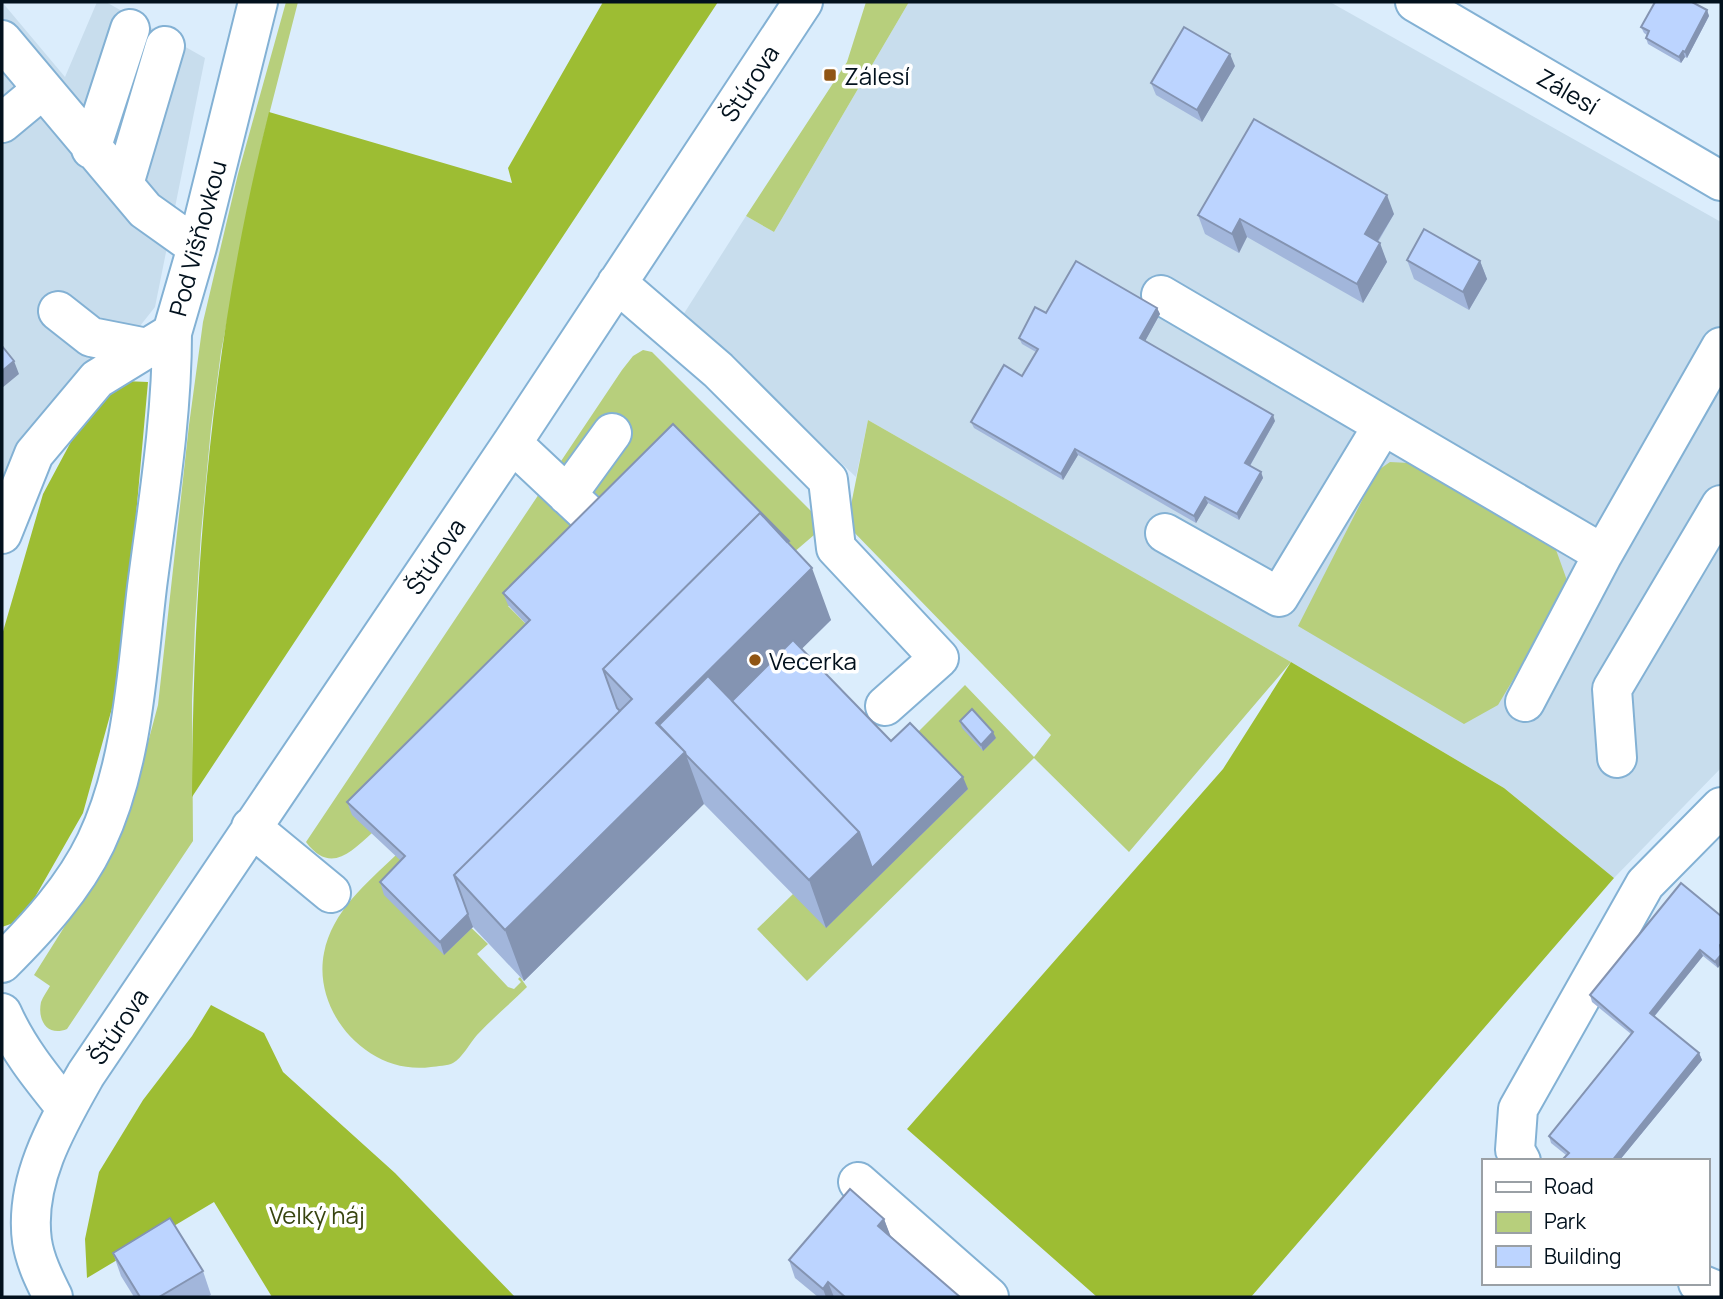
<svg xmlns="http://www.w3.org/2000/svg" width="1723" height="1299" viewBox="0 0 1723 1299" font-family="Manrope,sans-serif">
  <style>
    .built { fill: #c8dded }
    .green { fill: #b7cf7c }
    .forest { fill: #9dbd33 }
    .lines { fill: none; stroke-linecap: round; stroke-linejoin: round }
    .minor-casing { stroke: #83b1d4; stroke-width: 42 }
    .major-casing { stroke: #83b1d4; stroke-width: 42 }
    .minor { stroke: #fff; stroke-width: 38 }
    .major { stroke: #fff; stroke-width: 38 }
    .wall { fill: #a2b6db }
    .shaded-wall { fill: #8494b2 }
    .building { fill: #bcd4ff; stroke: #8494b2; stroke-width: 2 }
    .poi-dot { fill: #905514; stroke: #fff; stroke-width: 2.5 }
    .labels { text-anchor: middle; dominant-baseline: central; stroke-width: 7; stroke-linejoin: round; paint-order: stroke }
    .poi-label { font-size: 24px; fill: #02111d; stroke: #fff; text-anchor: start }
    .street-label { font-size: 24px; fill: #02111d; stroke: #fff }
    .park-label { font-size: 24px; fill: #37440f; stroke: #fff }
  </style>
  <rect width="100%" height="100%" fill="#dbedfc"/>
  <path class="built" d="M 2,2 L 65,77 L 97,2 L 106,2 L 205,58 L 155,307 L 2,501 Z
    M 909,2 L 1330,2 L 1721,222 L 1721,768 L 1614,878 L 1504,788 L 1291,662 L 868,420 L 856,477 L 683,315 L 746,216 L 774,232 Z"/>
  <path class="green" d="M 286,2 L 298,2 L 262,142 L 221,352 L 211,428 L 201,534 L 195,625 L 192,701 L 193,841 L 67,1029 C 48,1037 37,1021 41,1002 C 43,997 47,991 50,986 L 34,975 L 114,848 L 138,780 L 158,705 L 189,425 L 203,322 L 238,174 Z
    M 866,2 L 909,2 L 774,232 L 746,216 L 847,62 Z
    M 643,350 L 652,352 L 814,514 L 818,526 L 814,535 L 793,553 L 508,606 L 535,633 L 372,833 C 350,853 330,874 306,842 L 622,370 L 633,356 Z
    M 868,420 L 1291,662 L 1129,852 L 1034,758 L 807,981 L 757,929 L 793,894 L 915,735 L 965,685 L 1034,757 L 1051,735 L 847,525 Z
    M 1390,462 L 1409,463 L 1555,547 L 1569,586 L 1498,705 L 1464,724 L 1298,626 L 1377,471 Z
    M 396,855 L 488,944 L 477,954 L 508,987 L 514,989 L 521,982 L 518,979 L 520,977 L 527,987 C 511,1003 493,1018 477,1035 C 470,1043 462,1058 453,1063 C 448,1066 437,1066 431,1067 C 370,1076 312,1014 324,953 C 332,911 367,883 396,855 Z"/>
  <path class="forest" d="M 603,2 L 718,2 L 192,797 C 193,566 212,336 269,112 L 512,183 L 508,168 Z
    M 124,381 L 148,382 L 122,672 L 83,813 L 22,920 L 2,927 L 2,635 L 43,494 L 73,438 L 103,399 Z
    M 1291,662 L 1504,788 L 1614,878 L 1251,1297 L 1097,1297 L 907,1129 L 1223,769 Z
    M 211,1005 L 264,1033 L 283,1072 L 395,1173 L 515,1297 L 272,1297 L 214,1202 L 87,1278 L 85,1239 L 99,1172 L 143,1100 L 192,1036 Z"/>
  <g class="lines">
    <defs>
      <path id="minor" d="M 2,40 L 145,210 L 197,247
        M 2,123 L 43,89
        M 91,149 L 130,29
        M 124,184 L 165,46
        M 617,283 L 718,370 L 828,480 L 836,548 L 939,658 L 885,706
        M 1161,295 L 1603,554
        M 58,311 L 91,337 L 147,348
        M 512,443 L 594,520
        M 567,495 L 612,433
        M 1165,533 L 1279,597 L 1383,425
        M 2,534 L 34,454 L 97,379 L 172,333 L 197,247 L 258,2
        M 1525,702 L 1603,554 L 1721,347
        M 1617,758 L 1612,689 L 1721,505
        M 251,827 L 331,893
        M 2,963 C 38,927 74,888 96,842 C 133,764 137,671 147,587 C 158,502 172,418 172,333
        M 2,1013 C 18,1049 41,1077 66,1108
        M 1521,1161 L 1515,1150 L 1518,1109 L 1645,884 L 1721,807
        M 858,1182 L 989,1297
        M 1698,1283 L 1715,1290 L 1721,1296
        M 53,1297 C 44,1279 35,1261 32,1241 C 24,1181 57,1125 86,1074 L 512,443 L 803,2"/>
      <path id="major" d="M 1415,2 L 1721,181"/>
    </defs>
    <use href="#minor" class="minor-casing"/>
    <use href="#major" class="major-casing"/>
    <use href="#minor" class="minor"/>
    <use href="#major" class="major"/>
  </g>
  <path class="wall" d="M 1707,10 L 1709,16 L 1687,58 L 1685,57 L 1681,63 L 1648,44 L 1646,38 L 1647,35 L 1644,33 L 1641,27 Z
    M 1235,66 L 1202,122 L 1156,95 L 1151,83 Z
    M 1394,214 L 1378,242 L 1387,262 L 1363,303 L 1247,237 L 1239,253 L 1205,234 L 1198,215 Z
    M 1407,260 L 1480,261 L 1487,279 L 1469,310 L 1414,279 Z
    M 1157,308 L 1160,314 L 1145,341 L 1275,421 L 1250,466 L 1261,472 L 1263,478 L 1239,520 L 1208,503 L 1196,523 L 1078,455 L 1063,480 L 974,428 L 971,422 L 1022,376 L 1036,352 L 1022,344 L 1019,338 L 1046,313 Z
    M 791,546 L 831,620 L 801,649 L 891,741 L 968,789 L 826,928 L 703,803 L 524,981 L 473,927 L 444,955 L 384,895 L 380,882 L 401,861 L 352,815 L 347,802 L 526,624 L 508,605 L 503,593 Z
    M 960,721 L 996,738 L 983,751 L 962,728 Z
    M 1721,916 L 1718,968 L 1703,956 L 1654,1017 L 1699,1053 L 1702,1060 L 1619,1161 L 1561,1161 L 1566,1155 L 1551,1143 L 1549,1136 L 1631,1034 L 1592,1002 L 1590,995 Z
    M 884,1219 L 890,1236 L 960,1297 L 818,1297 L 795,1278 L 789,1260 Z
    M 113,1253 L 203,1271 L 211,1295 L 207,1297 L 134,1297 L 121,1276 Z"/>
  <path class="shaded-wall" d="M 1707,10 L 1709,16 L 1687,58 L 1685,52 Z
    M 1683,51 L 1685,57 L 1681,63 L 1679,57 Z
    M 1230,54 L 1235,66 L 1202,122 L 1197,110 Z
    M 1387,195 L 1394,214 L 1371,252 L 1365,234 Z
    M 1240,219 L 1247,237 L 1239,253 L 1232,234 Z
    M 1380,243 L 1387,262 L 1363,303 L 1357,284 Z
    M 1480,261 L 1487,279 L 1469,310 L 1463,292 Z
    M 1157,308 L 1160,314 L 1143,345 L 1140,338 Z
    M 14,361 L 19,374 L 2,388 L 2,371 Z
    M 1273,415 L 1275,421 L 1248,469 L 1245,463 Z
    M 1075,449 L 1078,455 L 1063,480 L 1061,474 Z
    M 1261,472 L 1263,478 L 1239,520 L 1237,514 Z
    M 1205,497 L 1208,503 L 1196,523 L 1194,516 Z
    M 812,568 L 831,620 L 730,720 L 686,755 L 704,804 L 524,981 L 505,930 L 656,723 Z
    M 993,732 L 996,738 L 983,751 L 981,745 Z
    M 963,777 L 968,789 L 826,928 L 809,880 L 859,832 Z
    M 468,914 L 473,927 L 444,955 L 440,942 Z
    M 1700,950 L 1703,956 L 1652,1019 L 1650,1013 Z
    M 1721,955 L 1721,964 L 1718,968 L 1715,962 Z
    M 1699,1053 L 1702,1060 L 1619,1161 L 1612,1161 Z
    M 884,1219 L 891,1237 L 878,1226 Z
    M 828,1282 L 834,1297 L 826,1297 L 823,1289 Z"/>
  <path class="building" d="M 1655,2 L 1692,2 L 1707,10 L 1685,52 L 1683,51 L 1679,57 L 1646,38 L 1649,31 L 1641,27 Z
    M 1184,27 L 1230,54 L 1197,110 L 1151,83 Z
    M 1254,119 L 1387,195 L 1365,234 L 1380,243 L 1357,284 L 1240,219 L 1232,234 L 1198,215 Z
    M 1424,229 L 1480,261 L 1463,292 L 1407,260 Z
    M 1076,261 L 1157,308 L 1140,338 L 1273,415 L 1245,463 L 1261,472 L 1237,514 L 1205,497 L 1194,516 L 1075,449 L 1061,474 L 971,422 L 1004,365 L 1022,376 L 1038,349 L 1019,338 L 1035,307 L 1046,313 Z
    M 2,346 L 14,361 L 2,371 Z
    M 673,424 L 789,541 L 787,542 L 760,513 L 603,669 L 617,708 L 620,711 L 454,875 L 468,914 L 440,942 L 380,882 L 405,856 L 347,802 L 530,620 L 503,593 Z
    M 760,513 L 812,568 L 656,723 L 685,752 L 505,930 L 454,875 L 632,699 L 603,669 Z
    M 793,640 L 891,741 L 910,723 L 963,777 L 872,868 L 859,832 L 732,701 Z
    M 708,676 L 859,832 L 809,880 L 686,755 L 685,752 L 659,725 Z
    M 972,709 L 993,732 L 981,745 L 960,721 Z
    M 1681,883 L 1721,916 L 1721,944 L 1720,945 L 1721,955 L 1715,962 L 1700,950 L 1650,1013 L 1699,1053 L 1612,1161 L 1561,1161 L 1569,1153 L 1549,1136 L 1633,1032 L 1590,995 Z
    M 850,1189 L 884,1219 L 878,1226 L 960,1297 L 845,1297 L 828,1282 L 823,1289 L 789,1260 Z
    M 170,1218 L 203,1271 L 159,1297 L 140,1297 L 113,1253 Z"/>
  <g class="poi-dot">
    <rect x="823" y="68" width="14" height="14" rx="3.5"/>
    <circle cx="755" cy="660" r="7"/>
  </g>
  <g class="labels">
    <g class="poi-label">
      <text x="844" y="75">Zálesí</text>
      <text x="769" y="660">Vecerka</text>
    </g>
    <g class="street-label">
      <text transform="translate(749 83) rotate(-57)">Štúrova</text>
      <text transform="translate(1568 91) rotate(30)">Zálesí</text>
      <text transform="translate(197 238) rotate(-75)">Pod Višňovkou</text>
      <text transform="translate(435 556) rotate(-56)">Štúrova</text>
      <text transform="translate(118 1026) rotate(-56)">Štúrova</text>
    </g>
    <g class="park-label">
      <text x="317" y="1214">Velký háj</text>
    </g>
  </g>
  <rect width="1723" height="1299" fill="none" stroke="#02111d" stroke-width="7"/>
  <rect x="1482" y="1159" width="228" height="126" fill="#ffffff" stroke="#9aa0a5" stroke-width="2"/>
  <rect x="1496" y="1182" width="35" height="10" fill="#ffffff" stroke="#9aa0a5" stroke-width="2"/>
  <text x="1544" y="1194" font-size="21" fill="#02111d">Road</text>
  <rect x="1496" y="1212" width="35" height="21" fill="#b7cf7c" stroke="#9aa0a5" stroke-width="2"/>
  <text x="1544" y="1229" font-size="21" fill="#02111d">Park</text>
  <rect x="1496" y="1246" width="35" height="21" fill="#bcd4ff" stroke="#9aa0a5" stroke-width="2"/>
  <text x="1544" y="1264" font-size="21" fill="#02111d">Building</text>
</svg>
